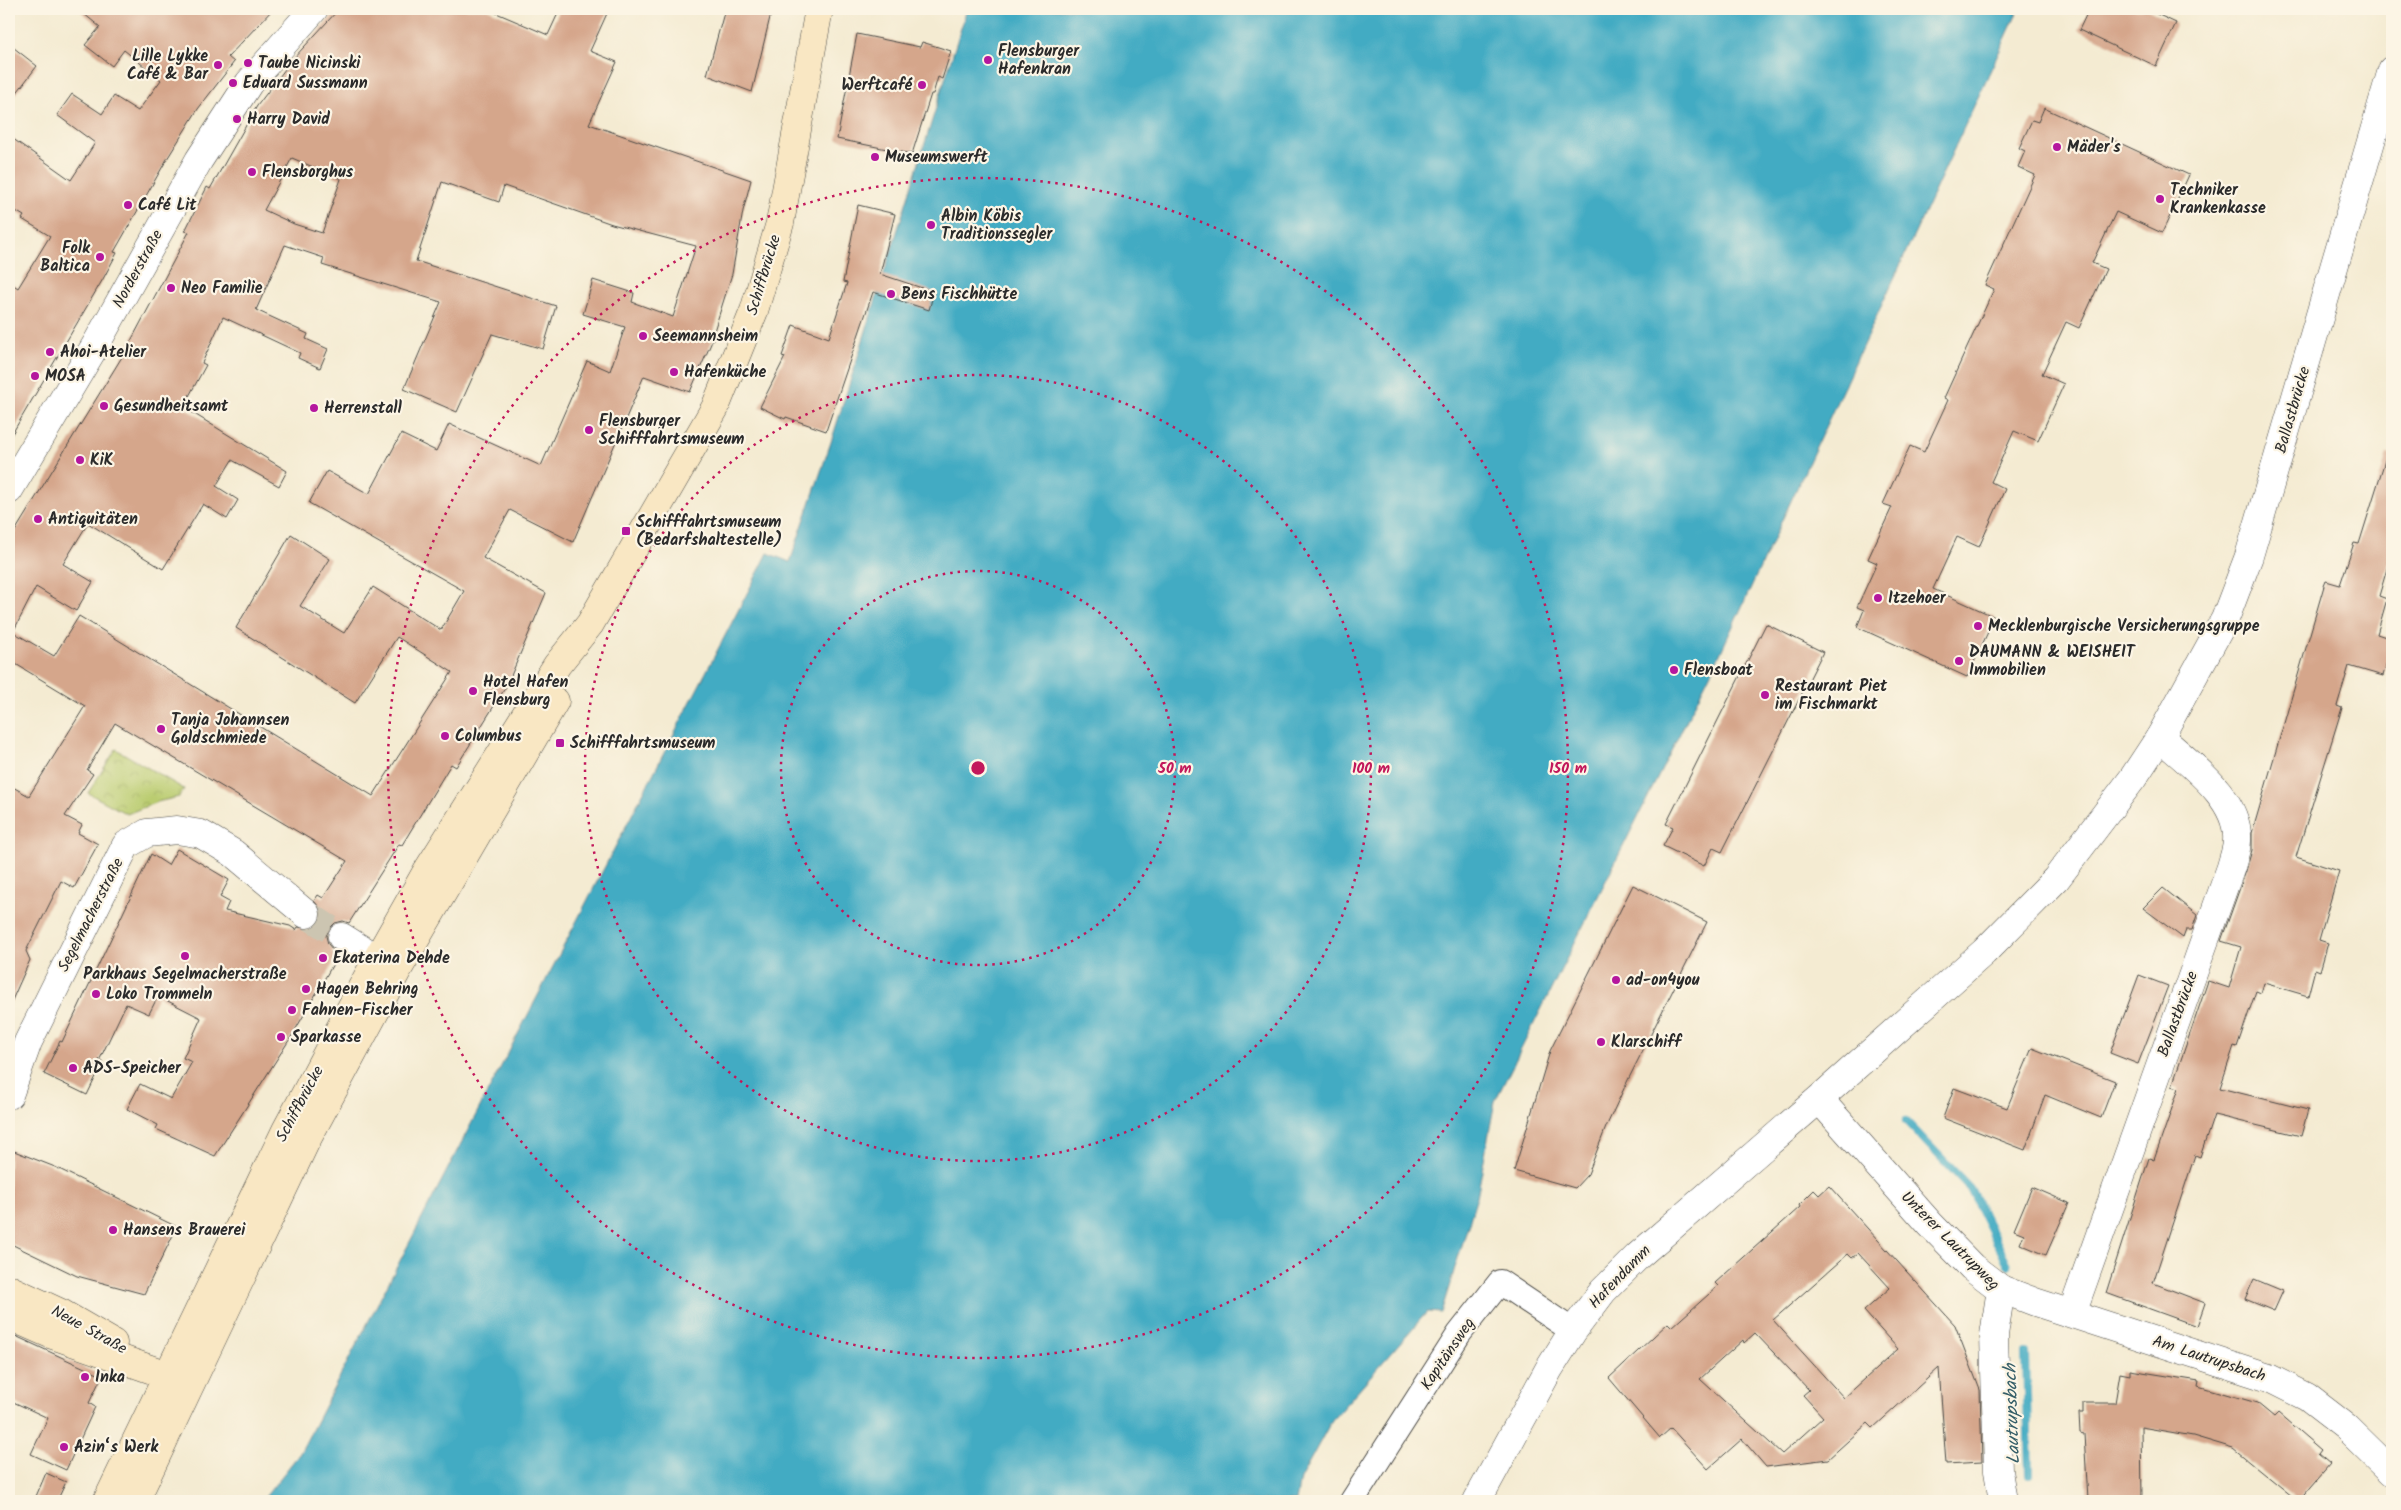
<svg xmlns="http://www.w3.org/2000/svg" width="2401" height="1510" viewBox="0 0 2401 1510" font-family="Kalam,sans-serif">
  <style>
    .park { fill: url(#park-crowns); stroke: #727c4d }
    .water { fill: #43abc3; stroke: #376b77 }
    .lines { fill: none; stroke-linecap: round; stroke-linejoin: round }
    .stream { stroke: #43abc3; stroke-width: 8 }
    .building { fill: #d5a68b; fill-rule: evenodd }
    .minor-tunnel { stroke: #ccc5b1; stroke-width: 28; stroke-dasharray: 28 14; stroke-linecap: butt }
    .pedestrian-casing { stroke: #494844; stroke-width: 26 }
    .minor-casing { stroke: #494844; stroke-width: 29 }
    .tertiary-casing { stroke: #494844; stroke-width: 29 }
    .secondary-casing { stroke: #494844; stroke-width: 29 }
    .pedestrian { stroke: #fff; stroke-width: 24 }
    .minor { stroke: #fff; stroke-width: 28 }
    .tertiary { stroke: #fff; stroke-width: 28 }
    .secondary { stroke: #f9e7c3; stroke-width: 28 }
    .ring { fill: none; stroke: #c2185b; stroke-width: 2.5; stroke-dasharray: 2.5 5 }
    .poi-dot { fill: #b5179e; stroke: #fcf5e5; stroke-width: 2 }
    .labels { text-anchor: middle; dominant-baseline: central; stroke-width: 4.5; stroke-linejoin: round; paint-order: stroke }
    .poi-label { font-size: 16px; font-weight: bold; fill: #2b2b2b; stroke: #fcf5e5; text-anchor: start }
    .street-label { font-size: 16px; fill: #2b2b2b; stroke: #fcf5e5 }
    .water-label { font-size: 18px; font-style: italic; fill: #355e68; stroke: #fcf5e5 }
    .centre { fill: #c2185b; stroke: #fcf5e5; stroke-width: 2.5 }
    .ring-label { font-size: 15px; text-anchor: middle; font-weight: bold; fill: #c2185b; stroke: #fcf5e5; stroke-width: 4.5; stroke-linejoin: round; paint-order: stroke }
  </style>
  <defs>
    <pattern id="park-crowns" width="20" height="18" patternUnits="userSpaceOnUse" patternTransform="scale(1.25)"><rect width="20" height="18" fill="#bacc6f"/><path d="M2 6a3 3 0 1 1 6 0M12 15a3 3 0 1 1 6 0" fill="none" stroke="#a0af60"/></pattern>
  </defs>
  <rect width="100%" height="100%" fill="#fcf5e5"/>
  <filter id="ink" filterUnits="userSpaceOnUse"><feTurbulence type="fractalNoise" baseFrequency=".02" numOctaves="2"/><feDisplacementMap in="SourceGraphic" scale="10" xChannelSelector="R" yChannelSelector="G"/><feConvolveMatrix kernelMatrix="1 2 1 2 8 2 1 2 1" color-interpolation-filters="sRGB"/></filter>
  <filter id="wash" filterUnits="userSpaceOnUse"><feTurbulence type="fractalNoise" baseFrequency=".0096" numOctaves="4" result="noise"/><feDisplacementMap in="SourceGraphic" scale="20" xChannelSelector="R" yChannelSelector="G"/><feGaussianBlur stdDeviation="1.12" result="paint"/><feColorMatrix in="noise" values="0 0 0 0 0 0 0 0 0 0 0 0 0 0 0 0 0 1.4 0 .05"/><feComposite in="paint" operator="in"/></filter>
  <g filter="url(#wash)">
    <rect width="100%" height="100%" fill="#f4ebd2"/>
    <path class="park" d="M 116,749 L 184,789 L 179,797 L 157,802 L 127,814 L 88,793 Z"/>
    <path class="water" d="M 967,9 L 2019,9 L 1720,654 L 1495,1101 L 1477,1197 L 1441,1313 L 1427,1312 L 1332,1420 L 1300,1479 L 1296,1501 L 262,1501 L 300,1453 L 768,553 L 790,562 L 831,442 Z"/>
    <g class="lines">
      <path class="stream" d="M 1906,1121 L 1970,1188 L 2008,1265
        M 2026,1353 L 2029,1474"/>
    </g>
    <g id="blocks">
      <path class="building" d="M 78,9 L 273,9 L 228,57 L 234,62 L 198,109 L 167,159 L 114,252 L 117,253 L 103,279 L 9,439 L 9,282 L 18,288 L 50,236 L 22,219 L 24,216 L 9,207 L 9,136 L 71,180 L 95,143 L 57,115 L 72,94 L 102,114 L 114,96 L 138,111 L 161,80 L 124,50 L 112,66 L 85,45 L 100,27 Z
        M 339,9 L 487,9 L 548,35 L 560,9 L 609,9 L 590,51 L 617,62 L 589,124 L 751,180 L 743,211 L 732,274 L 714,331 L 716,332 L 690,392 L 644,376 L 573,542 L 510,510 L 483,558 L 546,593 L 507,685 L 456,767 L 451,764 L 402,845 L 399,844 L 349,923 L 343,921 L 335,923 L 329,929 L 326,936 L 328,944 L 333,950 L 332,953 L 337,957 L 293,1034 L 215,1156 L 156,1129 L 158,1125 L 127,1109 L 140,1084 L 171,1099 L 192,1062 L 183,1058 L 201,1018 L 158,996 L 149,1014 L 126,1004 L 99,1061 L 103,1062 L 87,1095 L 44,1074 L 60,1041 L 62,1042 L 151,854 L 168,865 L 177,849 L 229,880 L 220,897 L 229,902 L 225,911 L 290,926 L 296,930 L 298,927 L 311,929 L 318,924 L 321,917 L 321,909 L 314,901 L 318,895 L 323,898 L 347,861 L 115,723 L 87,770 L 93,774 L 65,816 L 82,825 L 78,833 L 98,844 L 74,888 L 61,881 L 26,951 L 30,960 L 9,1007 L 9,785 L 29,796 L 85,706 L 9,660 L 9,541 L 125,352 L 189,232 L 185,231 L 207,187 L 210,189 L 257,106 L 292,60 ZM 292,158 L 341,179 L 322,233 L 294,224 L 264,210 ZM 442,182 L 499,202 L 504,186 L 612,224 L 696,246 L 673,317 L 632,302 L 634,293 L 593,280 L 583,314 L 625,327 L 610,371 L 587,361 L 541,466 L 449,424 L 436,451 L 401,434 L 369,494 L 327,471 L 309,503 L 464,591 L 441,630 L 373,587 L 344,633 L 300,606 L 330,559 L 291,534 L 236,628 L 355,703 L 397,637 L 452,672 L 373,796 L 79,616 L 54,656 L 13,632 L 36,587 L 76,611 L 93,582 L 63,564 L 88,523 L 163,569 L 203,504 L 227,519 L 238,500 L 216,486 L 232,460 L 279,486 L 287,471 L 183,407 L 206,365 L 202,363 L 223,317 L 300,353 L 298,358 L 320,368 L 328,349 L 306,339 L 308,334 L 256,310 L 285,245 L 324,258 L 322,265 L 441,302 L 404,389 L 457,412 L 492,334 L 543,349 L 556,306 L 416,261 Z
        M 725,9 L 772,9 L 752,92 L 707,75 Z
        M 2089,9 L 2146,9 L 2176,23 L 2156,66 L 2079,30 Z
        M 857,34 L 920,47 L 922,42 L 951,51 L 942,79 L 938,77 L 933,94 L 931,94 L 912,154 L 837,139 Z
        M 9,44 L 37,66 L 9,103 Z
        M 2044,108 L 2189,175 L 2162,233 L 2116,212 L 2092,263 L 2106,269 L 2079,328 L 2066,322 L 2042,374 L 2064,384 L 2038,441 L 2014,431 L 1991,482 L 2005,489 L 1979,547 L 1957,537 L 1933,589 L 1995,617 L 1967,677 L 1857,627 L 1864,610 L 1857,607 L 1877,563 L 1868,559 L 1892,507 L 1883,504 L 1910,446 L 1924,452 L 1948,400 L 1944,398 L 1994,289 L 1985,285 L 2035,175 L 2018,167 L 2025,151 L 2019,148 L 2032,120 L 2038,122 Z
        M 858,205 L 895,214 L 880,274 L 934,292 L 929,310 L 873,292 L 826,431 L 786,417 L 785,419 L 760,407 L 785,357 L 782,356 L 793,325 L 829,338 L 847,283 L 843,282 Z
        M 2387,454 L 2392,455 L 2392,552 L 2379,596 L 2387,599 L 2377,634 L 2392,639 L 2392,643 L 2383,676 L 2349,666 L 2337,706 L 2342,708 L 2296,857 L 2339,871 L 2319,940 L 2328,943 L 2320,971 L 2315,969 L 2308,996 L 2264,983 L 2261,993 L 2256,991 L 2237,1047 L 2234,1046 L 2220,1088 L 2308,1110 L 2301,1136 L 2214,1115 L 2200,1157 L 2195,1155 L 2153,1283 L 2205,1303 L 2197,1326 L 2106,1293 L 2149,1158 L 2154,1160 L 2179,1088 L 2172,1086 L 2208,981 L 2229,988 L 2241,947 L 2221,941 L 2246,871 L 2252,850 L 2252,833 L 2324,586 L 2326,581 L 2340,585 L 2354,543 L 2359,544 Z
        M 1766,624 L 1823,652 L 1722,852 L 1713,848 L 1704,866 L 1663,846 L 1673,827 L 1666,824 Z
        M 1633,885 L 1707,922 L 1628,1080 L 1606,1127 L 1588,1174 L 1575,1188 L 1514,1171 L 1550,1051 Z
        M 2163,888 L 2197,915 L 2192,930 L 2186,930 L 2183,938 L 2143,908 Z
        M 2139,975 L 2168,986 L 2138,1064 L 2110,1053 Z
        M 2032,1048 L 2115,1081 L 2101,1118 L 2045,1095 L 2025,1150 L 1943,1118 L 1954,1088 L 2007,1108 Z
        M 9,1149 L 55,1167 L 177,1227 L 144,1294 L 77,1276 L 9,1243 Z
        M 1829,1186 L 1955,1325 L 1980,1390 L 1982,1462 L 1946,1464 L 1939,1368 L 1873,1428 L 1868,1423 L 1828,1459 L 1766,1467 L 1742,1439 L 1708,1469 L 1671,1428 L 1660,1438 L 1609,1378 L 1668,1323 L 1672,1327 L 1718,1286 L 1715,1283 L 1800,1207 L 1799,1205 L 1814,1190 L 1819,1195 ZM 1858,1253 L 1890,1288 L 1864,1311 L 1898,1349 L 1844,1398 L 1773,1320 L 1848,1254 L 1852,1258 ZM 1755,1333 L 1809,1390 L 1803,1395 L 1823,1417 L 1782,1454 L 1700,1379 L 1743,1340 L 1744,1343 Z
        M 2032,1187 L 2069,1203 L 2046,1255 L 2020,1244 L 2024,1234 L 2014,1230 Z
        M 2254,1279 L 2283,1291 L 2274,1311 L 2245,1299 Z
        M 9,1333 L 102,1376 L 89,1403 L 95,1407 L 66,1470 L 31,1454 L 48,1418 L 9,1400 Z
        M 2130,1370 L 2199,1381 L 2198,1386 L 2257,1403 L 2274,1417 L 2278,1413 L 2321,1450 L 2318,1454 L 2330,1464 L 2298,1501 L 2233,1448 L 2193,1436 L 2141,1427 L 2142,1499 L 2088,1500 L 2084,1434 L 2080,1433 L 2079,1413 L 2083,1413 L 2083,1403 L 2115,1403 L 2120,1373 L 2130,1375 Z
        M 46,1473 L 66,1482 L 57,1501 L 34,1501 Z"/>
    </g>
  </g>
  <g filter="url(#ink)">
    <use href="#blocks" fill-opacity="0" stroke="#494844" stroke-width="1"/>
    <g class="lines">
      <path class="minor-tunnel" d="M 306,914 L 342,937"/>
      <defs>
        <path id="pedestrian" d="M 1352,1501 L 1459,1334 L 1500,1282 L 1573,1331"/>
        <path id="minor" d="M 9,490 L 95,346 L 199,160 L 249,83 L 314,9
          M 342,937 L 377,959
          M 9,1095 L 28,1042 L 126,845 L 147,833 L 177,830 L 201,834 L 233,853 L 306,914
          M 2001,1289 L 1994,1335 L 1998,1471 L 2003,1501
          M 2072,1313 L 2231,867 C 2233,859 2237,849 2237,841 C 2240,798 2188,763 2160,737"/>
        <path id="tertiary" d="M 1819,1099 L 1930,1224 L 1972,1267 L 2001,1289 L 2035,1302 L 2269,1378 L 2307,1397 L 2346,1427 L 2392,1472
          M 1477,1501 L 1549,1369 L 1573,1331 L 1603,1291 L 1638,1256 L 1819,1099 L 1984,952 L 2056,879 L 2133,778 L 2160,737 L 2225,619 L 2249,556 L 2392,70"/>
        <path id="secondary" d="M 9,1289 L 63,1314 L 113,1343
          M 9,1316 L 50,1334 L 184,1381
          M 107,1501 L 286,1130 L 377,959 L 427,871 L 557,665 L 590,624 L 715,408 L 754,311 L 780,223 L 819,9
          M 135,1501 L 305,1143 L 397,971 L 555,701"/>
      </defs>
      <use href="#pedestrian" class="pedestrian-casing"/>
      <use href="#minor" class="minor-casing"/>
      <use href="#tertiary" class="tertiary-casing"/>
      <use href="#secondary" class="secondary-casing"/>
      <use href="#pedestrian" class="pedestrian"/>
      <use href="#minor" class="minor"/>
      <use href="#tertiary" class="tertiary"/>
      <use href="#secondary" class="secondary"/>
    </g>
  </g>
  <g class="ring">
    <circle cx="978" cy="768" r="197"/>
    <circle cx="978" cy="768" r="393"/>
    <circle cx="978" cy="768" r="590"/>
  </g>
  <g class="poi-dot">
    <circle cx="988" cy="60" r="5"/>
    <circle cx="248" cy="63" r="5"/>
    <circle cx="218" cy="65" r="5"/>
    <circle cx="233" cy="83" r="5"/>
    <circle cx="922" cy="85" r="5"/>
    <circle cx="237" cy="119" r="5"/>
    <circle cx="2057" cy="147" r="5"/>
    <circle cx="875" cy="157" r="5"/>
    <circle cx="252" cy="172" r="5"/>
    <circle cx="2160" cy="199" r="5"/>
    <circle cx="128" cy="205" r="5"/>
    <circle cx="931" cy="225" r="5"/>
    <circle cx="100" cy="257" r="5"/>
    <circle cx="171" cy="288" r="5"/>
    <circle cx="891" cy="294" r="5"/>
    <circle cx="643" cy="336" r="5"/>
    <circle cx="50" cy="352" r="5"/>
    <circle cx="674" cy="372" r="5"/>
    <circle cx="35" cy="376" r="5"/>
    <circle cx="104" cy="406" r="5"/>
    <circle cx="314" cy="408" r="5"/>
    <circle cx="589" cy="430" r="5"/>
    <circle cx="80" cy="460" r="5"/>
    <circle cx="38" cy="519" r="5"/>
    <rect x="621" y="526" width="10" height="10" rx="2.5"/>
    <circle cx="1878" cy="598" r="5"/>
    <circle cx="1978" cy="626" r="5"/>
    <circle cx="1959" cy="661" r="5"/>
    <circle cx="1674" cy="670" r="5"/>
    <circle cx="473" cy="691" r="5"/>
    <circle cx="1765" cy="695" r="5"/>
    <circle cx="161" cy="729" r="5"/>
    <circle cx="445" cy="736" r="5"/>
    <rect x="555" y="738" width="10" height="10" rx="2.5"/>
    <circle cx="185" cy="956" r="5"/>
    <circle cx="323" cy="958" r="5"/>
    <circle cx="1616" cy="980" r="5"/>
    <circle cx="306" cy="989" r="5"/>
    <circle cx="96" cy="994" r="5"/>
    <circle cx="292" cy="1010" r="5"/>
    <circle cx="281" cy="1037" r="5"/>
    <circle cx="1601" cy="1042" r="5"/>
    <circle cx="73" cy="1068" r="5"/>
    <circle cx="113" cy="1230" r="5"/>
    <circle cx="85" cy="1377" r="5"/>
    <circle cx="64" cy="1447" r="5"/>
  </g>
  <g class="labels">
    <g class="poi-label">
      <text x="998" y="51">Flensburger<tspan x="998" dy="18">Hafenkran</tspan></text>
      <text x="208" y="56" text-anchor="end">Lille Lykke<tspan x="208" dy="18">Café &amp; Bar</tspan></text>
      <text x="258" y="63">Taube Nicinski</text>
      <text x="243" y="83">Eduard Sussmann</text>
      <text x="912" y="85" text-anchor="end">Werftcafé</text>
      <text x="247" y="119">Harry David</text>
      <text x="2067" y="147">Mäder's</text>
      <text x="885" y="157">Museumswerft</text>
      <text x="262" y="172">Flensborghus</text>
      <text x="2170" y="190">Techniker<tspan x="2170" dy="18">Krankenkasse</tspan></text>
      <text x="138" y="205">Café Lit</text>
      <text x="941" y="216">Albin Köbis<tspan x="941" dy="18">Traditionssegler</tspan></text>
      <text x="90" y="248" text-anchor="end">Folk<tspan x="90" dy="18">Baltica</tspan></text>
      <text x="181" y="288">Neo Familie</text>
      <text x="901" y="294">Bens Fischhütte</text>
      <text x="653" y="336">Seemannsheim</text>
      <text x="60" y="352">Ahoi-Atelier</text>
      <text x="684" y="372">Hafenküche</text>
      <text x="45" y="376">MOSA</text>
      <text x="114" y="406">Gesundheitsamt</text>
      <text x="324" y="408">Herrenstall</text>
      <text x="599" y="421">Flensburger<tspan x="599" dy="18">Schifffahrtsmuseum</tspan></text>
      <text x="90" y="460">KiK</text>
      <text x="48" y="519">Antiquitäten</text>
      <text x="636" y="522">Schifffahrtsmuseum<tspan x="636" dy="18">(Bedarfshaltestelle)</tspan></text>
      <text x="1888" y="598">Itzehoer</text>
      <text x="1988" y="626">Mecklenburgische Versicherungsgruppe</text>
      <text x="1969" y="652">DAUMANN &amp; WEISHEIT<tspan x="1969" dy="18">Immobilien</tspan></text>
      <text x="1684" y="670">Flensboat</text>
      <text x="483" y="682">Hotel Hafen<tspan x="483" dy="18">Flensburg</tspan></text>
      <text x="1775" y="686">Restaurant Piet<tspan x="1775" dy="18">im Fischmarkt</tspan></text>
      <text x="171" y="720">Tanja Johannsen<tspan x="171" dy="18">Goldschmiede</tspan></text>
      <text x="455" y="736">Columbus</text>
      <text x="570" y="743">Schifffahrtsmuseum</text>
      <text x="333" y="958">Ekaterina Dehde</text>
      <text x="185" y="974" text-anchor="middle">Parkhaus Segelmacherstraße</text>
      <text x="1626" y="980">ad-on4you</text>
      <text x="316" y="989">Hagen Behring</text>
      <text x="106" y="994">Loko Trommeln</text>
      <text x="302" y="1010">Fahnen-Fischer</text>
      <text x="291" y="1037">Sparkasse</text>
      <text x="1611" y="1042">Klarschiff</text>
      <text x="83" y="1068">ADS-Speicher</text>
      <text x="123" y="1230">Hansens Brauerei</text>
      <text x="95" y="1377">Inka</text>
      <text x="74" y="1447">Azin‘s Werk</text>
    </g>
    <g class="street-label">
      <text transform="translate(138 269) rotate(-61)">Norderstraße</text>
      <text transform="translate(764 275) rotate(-73)">Schiffbrücke</text>
      <text transform="translate(2293 410) rotate(-74)">Ballastbrücke</text>
      <text transform="translate(91 915) rotate(-63)">Segelmacherstraße</text>
      <text transform="translate(2178 1014) rotate(-70)">Ballastbrücke</text>
      <text transform="translate(300 1104) rotate(-62)">Schiffbrücke</text>
      <text transform="translate(1950 1241) rotate(45)">Unterer Lautrupweg</text>
      <text transform="translate(1620 1277) rotate(-46)">Hafendamm</text>
      <text transform="translate(89 1330) rotate(29)">Neue Straße</text>
      <text transform="translate(1448 1354) rotate(-56)">Kapitänsweg</text>
      <text transform="translate(2209 1359) rotate(18)">Am Lautrupsbach</text>
    </g>
    <g class="water-label">
      <text transform="translate(2013 1414) rotate(-92)">Lautrupsbach</text>
    </g>
  </g>
  <circle cx="978" cy="768" r="8" class="centre"/>
  <g class="ring-label">
    <text x="1175" y="773">50 m</text>
    <text x="1371" y="773">100 m</text>
    <text x="1568" y="773">150 m</text>
  </g>
  <rect width="2401" height="1510" fill="none" stroke="#fcf5e5" stroke-width="30"/>
</svg>
